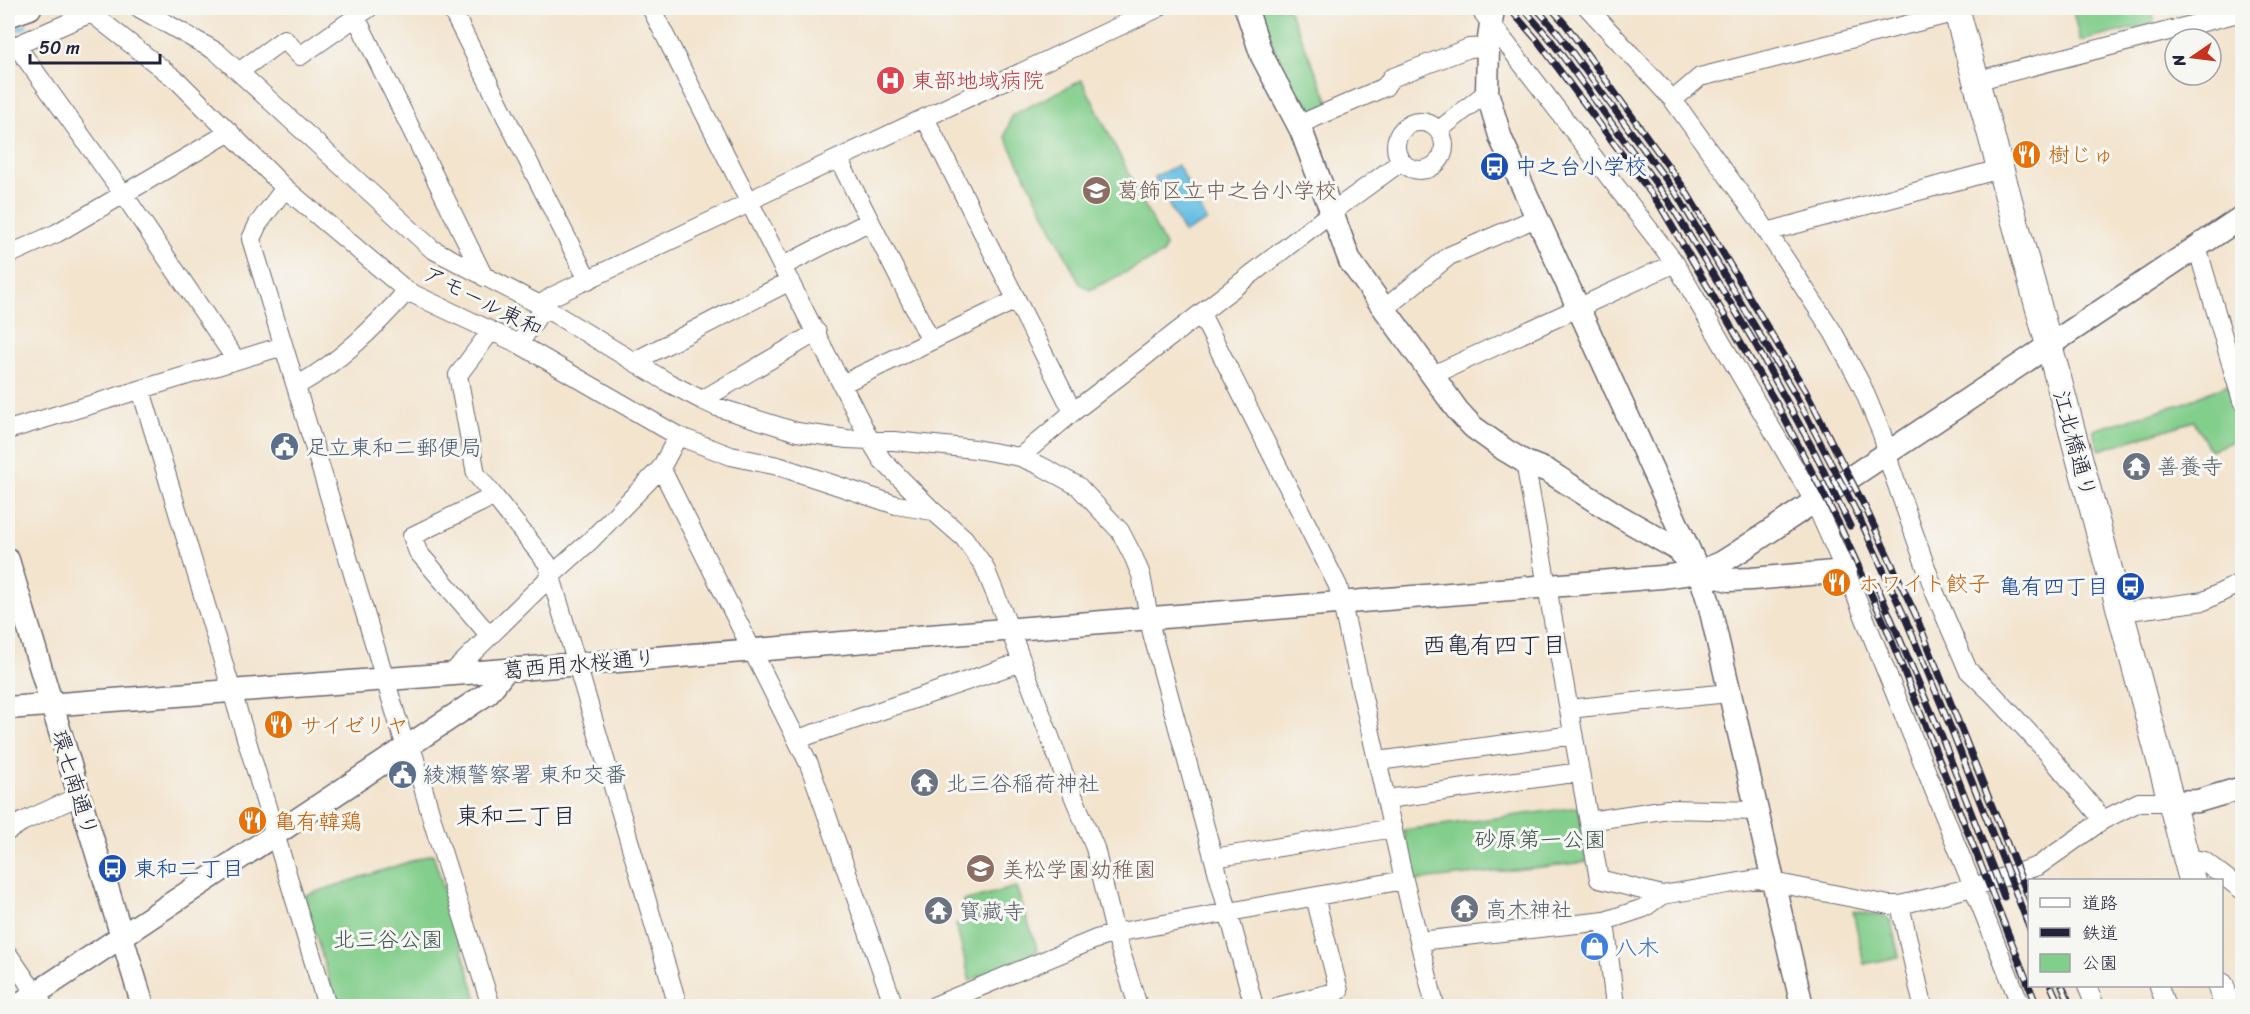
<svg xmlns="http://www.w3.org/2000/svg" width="2250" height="1014" viewBox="0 0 2250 1014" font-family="Sriracha,'Klee One',sans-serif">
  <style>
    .green { fill: #82ce8b; stroke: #527863; stroke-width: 1.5 }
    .water { fill: #64bee2; stroke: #43708e; stroke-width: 1.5 }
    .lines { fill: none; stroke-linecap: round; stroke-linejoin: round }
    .stream { stroke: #64bee2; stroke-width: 5 }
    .minor-casing { stroke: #6b666e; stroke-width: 20 }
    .tertiary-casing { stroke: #6b666e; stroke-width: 25 }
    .secondary-casing { stroke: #6b666e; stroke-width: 28 }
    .minor { stroke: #fff; stroke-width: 18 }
    .tertiary { stroke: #fff; stroke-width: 22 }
    .secondary { stroke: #fff; stroke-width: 26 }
    .rail-casing { stroke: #22223b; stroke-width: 7 }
    .rail { stroke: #f6f6f2; stroke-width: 4.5; stroke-dasharray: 14; stroke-linecap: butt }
    .labels { text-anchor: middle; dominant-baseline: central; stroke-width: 6; stroke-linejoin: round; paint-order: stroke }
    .health-label { font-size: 22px; fill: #be3a42; stroke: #f6f6f2; text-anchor: start }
    .food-label { font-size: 22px; fill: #c56008; stroke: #f6f6f2; text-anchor: start }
    .transit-label { font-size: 22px; fill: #164399; stroke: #f6f6f2; text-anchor: start }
    .education-label { font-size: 22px; fill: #785e54; stroke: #f6f6f2; text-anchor: start }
    .street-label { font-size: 22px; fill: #22223b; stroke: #f6f6f2 }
    .service-label { font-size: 22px; fill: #4e5e75; stroke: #f6f6f2; text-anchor: start }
    .worship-label { font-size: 22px; fill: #5b616d; stroke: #f6f6f2; text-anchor: start }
    .park-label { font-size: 22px; fill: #3f5653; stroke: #f6f6f2 }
    .shop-label { font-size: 22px; fill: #366cbe; stroke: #f6f6f2; text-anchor: start }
    .neighbourhood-label { font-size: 24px; fill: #22223b; stroke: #f6f6f2 }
  </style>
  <rect width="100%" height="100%" fill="#f6f6f2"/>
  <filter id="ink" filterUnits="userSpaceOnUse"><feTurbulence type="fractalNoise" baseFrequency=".0167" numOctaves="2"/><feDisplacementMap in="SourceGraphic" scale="12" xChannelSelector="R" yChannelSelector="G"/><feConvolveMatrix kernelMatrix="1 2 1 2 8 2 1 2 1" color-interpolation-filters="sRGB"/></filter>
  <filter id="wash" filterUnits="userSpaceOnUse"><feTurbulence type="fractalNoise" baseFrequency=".008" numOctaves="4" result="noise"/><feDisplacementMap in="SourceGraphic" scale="24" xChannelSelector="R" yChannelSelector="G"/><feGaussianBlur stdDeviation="1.35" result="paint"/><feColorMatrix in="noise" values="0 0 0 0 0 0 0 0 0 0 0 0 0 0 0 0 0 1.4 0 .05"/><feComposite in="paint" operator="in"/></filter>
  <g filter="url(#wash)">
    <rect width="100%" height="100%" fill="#f3e4ce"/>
    <path class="green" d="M 1257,8 L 1288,8 L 1330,104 L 1304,115 Z
      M 2072,8 L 2150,8 L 2154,23 L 2082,41 L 2080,40 Z
      M 1082,80 L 1165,246 L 1163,254 L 1090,290 L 1080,284 L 1005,136 L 1012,115 Z
      M 2228,384 L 2235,406 L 2242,415 L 2242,438 L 2210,450 L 2194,421 L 2099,450 L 2093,430 L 2187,402 Z
      M 1579,807 L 1587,862 L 1412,881 L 1404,830 Z
      M 433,854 L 479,1006 L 337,1006 L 304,896 Z
      M 1016,887 L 1038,951 L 970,981 L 956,925 L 968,921 L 963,901 Z
      M 1853,911 L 1886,917 L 1891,921 L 1899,957 L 1864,964 Z"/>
    <path class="water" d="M 1178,165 L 1207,221 L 1184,233 L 1154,177 Z"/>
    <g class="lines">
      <path class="stream" d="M 8,33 L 25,26"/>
    </g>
  </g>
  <g filter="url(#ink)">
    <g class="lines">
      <defs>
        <path id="minor" d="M 85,8 L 179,82 L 285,188 L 407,291 L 519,344 L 678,436 L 731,456 L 778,466 L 896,505 L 933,511
          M 139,8 L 217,52 L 432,249 L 540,305 L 669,383 L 702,400 L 717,407 L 797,432 L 847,439 L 894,441 L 975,449 L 1020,457 L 1039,465 L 1078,486 L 1120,531 L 1134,558 L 1141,575 L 1152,633 L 1254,1006
          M 451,8 L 588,280
          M 651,8 L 870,440 L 882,460 L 933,511 L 964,538 L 984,566 L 1010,630 L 1062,769 L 1095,848 L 1115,933 L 1138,1006
          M 1479,8 L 1675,263 L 1814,501 L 1851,584 L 2021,1006
          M 1588,8 L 1673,100 L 1760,221 L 1833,332 L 1862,386 L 1882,434 L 1891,468 L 1935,593 L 1968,670 L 1994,695 L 2045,750 L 2103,820
          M 356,17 L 484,277
          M 16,45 L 124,195 L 236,360
          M 8,49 L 91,13
          M 240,71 L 284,39 L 300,56 L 369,8
          M 1975,81 L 2242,12
          M 1673,100 L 1700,77 L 1957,12
          M 925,118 L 1073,412
          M1396 146a24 24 0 1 1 48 0a24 24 0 1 1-48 0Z
          M 1298,125 L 1385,87 L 1391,78 L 1469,48 L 1488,47
          M 1439,130 L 1487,92
          M 839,160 L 931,341 L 1016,300
          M 285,188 L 258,224 L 251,239 L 403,738 L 414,756 L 434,826 L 491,1006
          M 1767,232 L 2000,169
          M 2197,247 L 2242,401
          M 8,255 L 57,233 L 230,132
          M 783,266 L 870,221
          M 540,305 L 553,296 L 743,206 L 761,195 L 1158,8
          M 1384,309 L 1449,256 L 1536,218
          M 1201,314 L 1338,586 L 1404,880 L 1435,1006
          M 519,344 L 544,307
          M 635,361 L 790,281
          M 1433,375 L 1675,263
          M 842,384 L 931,341
          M 296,386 C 339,363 375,327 407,291
          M 141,390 L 327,1006
          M 702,400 L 817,332
          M 8,430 L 283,346
          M 1020,457 L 1073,412 L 1332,212 L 1402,161
          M 1525,462 L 1599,879 L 1662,895
          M 661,468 L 678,436
          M 494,496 L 547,563 L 678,1006
          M 2121,612 L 2204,601 L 2242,582
          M 490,636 L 418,552 L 412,536 L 494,496 L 476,474 L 458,375 L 491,331
          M 452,673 L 552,575 L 591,540 L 661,468 L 809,764 L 894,1006
          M 1648,701 L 1729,693
          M 1569,709 L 1644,701
          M 798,739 L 1022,662
          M 1378,761 L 1573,735
          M 1387,799 L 1580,772
          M 1589,821 L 1668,809 L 1757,811
          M 8,831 L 22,822 L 79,796
          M 1214,858 L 1393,828
          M 2185,858 L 2204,861 L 2242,890
          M 1900,905 L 1923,1006
          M 1605,921 L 1615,1006
          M 1419,941 L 1605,921 L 1644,908 L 1662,895 L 1757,879 L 1889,905 L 1900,905 L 1973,887 L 2038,866 L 2103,820 L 2139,802 L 2170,802
          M 8,954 L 44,1006
          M 2087,986 L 2095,1006
          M 2159,986 L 2166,1006
          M 934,1006 L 1096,939 L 1115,933 L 1404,880
          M 1280,1006 L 1339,991 L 1315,897"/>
        <path id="tertiary" d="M 1246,8 L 1262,56 L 1301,130 L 1350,261 L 1458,411 L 1473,427 L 1505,450 L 1525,462 L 1548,471 L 1619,516 L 1677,549 L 1699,572 L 1709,603 L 1802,1006
          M 1493,8 L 1488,47 L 1487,92 L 1501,139 L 1699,572 L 1729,580 L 1751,579 L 1846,571
          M 8,16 L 30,8
          M 8,560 L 143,1006
          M 8,708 L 506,670 L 1661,577 L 1699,572 L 1721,563 L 1740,551 L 2242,217
          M 2170,802 L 2198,801 L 2242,788
          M 17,1006 L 488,693 L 506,670"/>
        <path id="secondary" d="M 1956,8 L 2055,367 L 2192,880
          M 2221,986 L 2227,1006"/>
      </defs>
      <use href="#minor" class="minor-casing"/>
      <use href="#tertiary" class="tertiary-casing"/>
      <use href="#secondary" class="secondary-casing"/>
      <use href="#minor" class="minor"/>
      <use href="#tertiary" class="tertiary"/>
      <use href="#secondary" class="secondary"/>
      <defs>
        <path id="rail" d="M 1509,8 L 1537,40 L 1659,204 L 1779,408 L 1839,524 L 1887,629 L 2037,1006
          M 1523,8 L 1550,39 L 1668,200 L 1757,347 L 1816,455 L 1850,526
          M 1536,8 L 1557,32 L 1676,193 L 1796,396 L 1858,515 L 1906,620 L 1952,731 L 2030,929
          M 1551,8 L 1566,25 L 1684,188 L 1805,390 L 1867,511 L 1916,616 L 2030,901
          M 1877,586 L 1941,735 L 2004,897
          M 2051,986 L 2060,1006
          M 2062,986 L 2071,1006"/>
      </defs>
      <use href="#rail" class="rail-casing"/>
      <use href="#rail" class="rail"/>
    </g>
  </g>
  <defs>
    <symbol id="hospital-disc" viewBox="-11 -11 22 22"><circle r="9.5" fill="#e0444e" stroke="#f6f6f2"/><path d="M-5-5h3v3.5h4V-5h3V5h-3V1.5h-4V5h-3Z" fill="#fff"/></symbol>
    <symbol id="restaurant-disc" viewBox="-11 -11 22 22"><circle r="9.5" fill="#e8710a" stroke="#f6f6f2"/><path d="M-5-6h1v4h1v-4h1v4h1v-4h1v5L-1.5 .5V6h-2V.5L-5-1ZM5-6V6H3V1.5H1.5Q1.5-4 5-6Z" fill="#fff"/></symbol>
    <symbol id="bus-disc" viewBox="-11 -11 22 22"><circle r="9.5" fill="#1a4fb4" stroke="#f6f6f2"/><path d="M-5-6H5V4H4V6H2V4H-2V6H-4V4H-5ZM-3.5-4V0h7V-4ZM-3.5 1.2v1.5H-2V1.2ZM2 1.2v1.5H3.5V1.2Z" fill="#fff"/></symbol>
    <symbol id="school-disc" viewBox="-11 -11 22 22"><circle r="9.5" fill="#8d6e63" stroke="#f6f6f2"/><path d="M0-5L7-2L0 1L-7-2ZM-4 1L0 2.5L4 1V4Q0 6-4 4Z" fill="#fff"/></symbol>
    <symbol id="civic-disc" viewBox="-11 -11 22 22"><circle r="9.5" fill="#5c6f8a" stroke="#f6f6f2"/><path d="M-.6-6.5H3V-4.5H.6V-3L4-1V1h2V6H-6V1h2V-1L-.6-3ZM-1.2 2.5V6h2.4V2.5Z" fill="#fff"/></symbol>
    <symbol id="temple-disc" viewBox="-11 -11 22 22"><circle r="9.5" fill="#6b7280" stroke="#f6f6f2"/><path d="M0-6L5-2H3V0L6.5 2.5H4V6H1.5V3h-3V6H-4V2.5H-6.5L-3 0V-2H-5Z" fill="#fff"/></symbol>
    <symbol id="shop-disc" viewBox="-11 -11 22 22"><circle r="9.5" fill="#3f7fe0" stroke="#f6f6f2"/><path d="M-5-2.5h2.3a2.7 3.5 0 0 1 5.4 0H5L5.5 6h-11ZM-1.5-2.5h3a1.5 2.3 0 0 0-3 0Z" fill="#fff"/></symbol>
  </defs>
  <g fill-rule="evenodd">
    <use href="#hospital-disc" x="874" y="64" width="33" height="33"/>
    <use href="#restaurant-disc" x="2010" y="138" width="33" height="33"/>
    <use href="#bus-disc" x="1478" y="150" width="33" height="33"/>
    <use href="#school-disc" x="1080" y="174" width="33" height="33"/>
    <use href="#civic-disc" x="268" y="430" width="33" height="33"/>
    <use href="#temple-disc" x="2120" y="450" width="33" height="33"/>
    <use href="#restaurant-disc" x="1820" y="566" width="33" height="33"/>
    <use href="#bus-disc" x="2114" y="570" width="33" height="33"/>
    <use href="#restaurant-disc" x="262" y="708" width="33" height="33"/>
    <use href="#civic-disc" x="386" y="758" width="33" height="33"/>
    <use href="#temple-disc" x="908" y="766" width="33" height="33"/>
    <use href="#restaurant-disc" x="236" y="804" width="33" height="33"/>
    <use href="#bus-disc" x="96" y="852" width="33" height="33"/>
    <use href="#school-disc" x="964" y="852" width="33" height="33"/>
    <use href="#temple-disc" x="1448" y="892" width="33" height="33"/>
    <use href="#temple-disc" x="922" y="894" width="33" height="33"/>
    <use href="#shop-disc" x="1578" y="930" width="33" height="33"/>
  </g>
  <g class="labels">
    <g class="health-label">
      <text x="912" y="80">東部地域病院</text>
    </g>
    <g class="food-label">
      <text x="2048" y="154">樹じゅ</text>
      <text x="1858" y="583">ホワイト餃子</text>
      <text x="300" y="725">サイゼリヤ</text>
      <text x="274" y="821">亀有韓鶏</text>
    </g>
    <g class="transit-label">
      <text x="1515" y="166">中之台小学校</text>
      <text x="2109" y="586" text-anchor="end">亀有四丁目</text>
      <text x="134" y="868">東和二丁目</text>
    </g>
    <g class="education-label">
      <text x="1117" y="190">葛飾区立中之台小学校</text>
      <text x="1002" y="869">美松学園幼稚園</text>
    </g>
    <g class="street-label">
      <text transform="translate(483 301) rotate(27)">アモール東和</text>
      <text transform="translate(2075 444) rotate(75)">江北橋通り</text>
      <text transform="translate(579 664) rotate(-5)">葛西用水桜通り</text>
      <text transform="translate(75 783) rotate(73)">環七南通り</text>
    </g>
    <g class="service-label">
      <text x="306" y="447">足立東和二郵便局</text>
      <text x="423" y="774">綾瀬警察署 東和交番</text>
    </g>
    <g class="worship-label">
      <text x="2157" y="466">善養寺</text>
      <text x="946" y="783">北三谷稲荷神社</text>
      <text x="1485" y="909">高木神社</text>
      <text x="959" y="911">寳藏寺</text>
    </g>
    <g class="park-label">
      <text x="1540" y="839">砂原第一公園</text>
      <text x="388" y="939">北三谷公園</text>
    </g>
    <g class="shop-label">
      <text x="1615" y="947">八木</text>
    </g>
    <g class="neighbourhood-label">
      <text x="1494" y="645">西亀有四丁目</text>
      <text x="516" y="816">東和二丁目</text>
    </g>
  </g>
  <rect width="2250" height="1014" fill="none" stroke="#f6f6f2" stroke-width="30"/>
  <rect x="2028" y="879" width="195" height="108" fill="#f6f6f2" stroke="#a1a1a9" stroke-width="1.5"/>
  <rect x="2040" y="898" width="30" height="9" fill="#ffffff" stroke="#a1a1a9" stroke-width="1.5"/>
  <text x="2082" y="909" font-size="18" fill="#22223b">道路</text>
  <rect x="2040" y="928" width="30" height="9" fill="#22223b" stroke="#a1a1a9" stroke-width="1.5"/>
  <text x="2082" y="939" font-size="18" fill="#22223b">鉄道</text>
  <rect x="2040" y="954" width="30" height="18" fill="#82ce8b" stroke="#a1a1a9" stroke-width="1.5"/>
  <text x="2082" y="969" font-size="18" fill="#22223b">公園</text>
  <g transform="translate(2193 57) rotate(256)"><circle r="28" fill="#f6f6f2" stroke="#a1a1a9" stroke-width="1.5"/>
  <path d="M0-4.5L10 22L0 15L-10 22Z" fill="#c8321e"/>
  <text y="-9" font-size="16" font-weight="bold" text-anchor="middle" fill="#22223b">N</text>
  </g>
  <path d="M30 54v9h130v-9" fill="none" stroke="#22223b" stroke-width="3"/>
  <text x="39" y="54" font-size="18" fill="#22223b" stroke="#f6f6f2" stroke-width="4.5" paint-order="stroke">50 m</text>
</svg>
